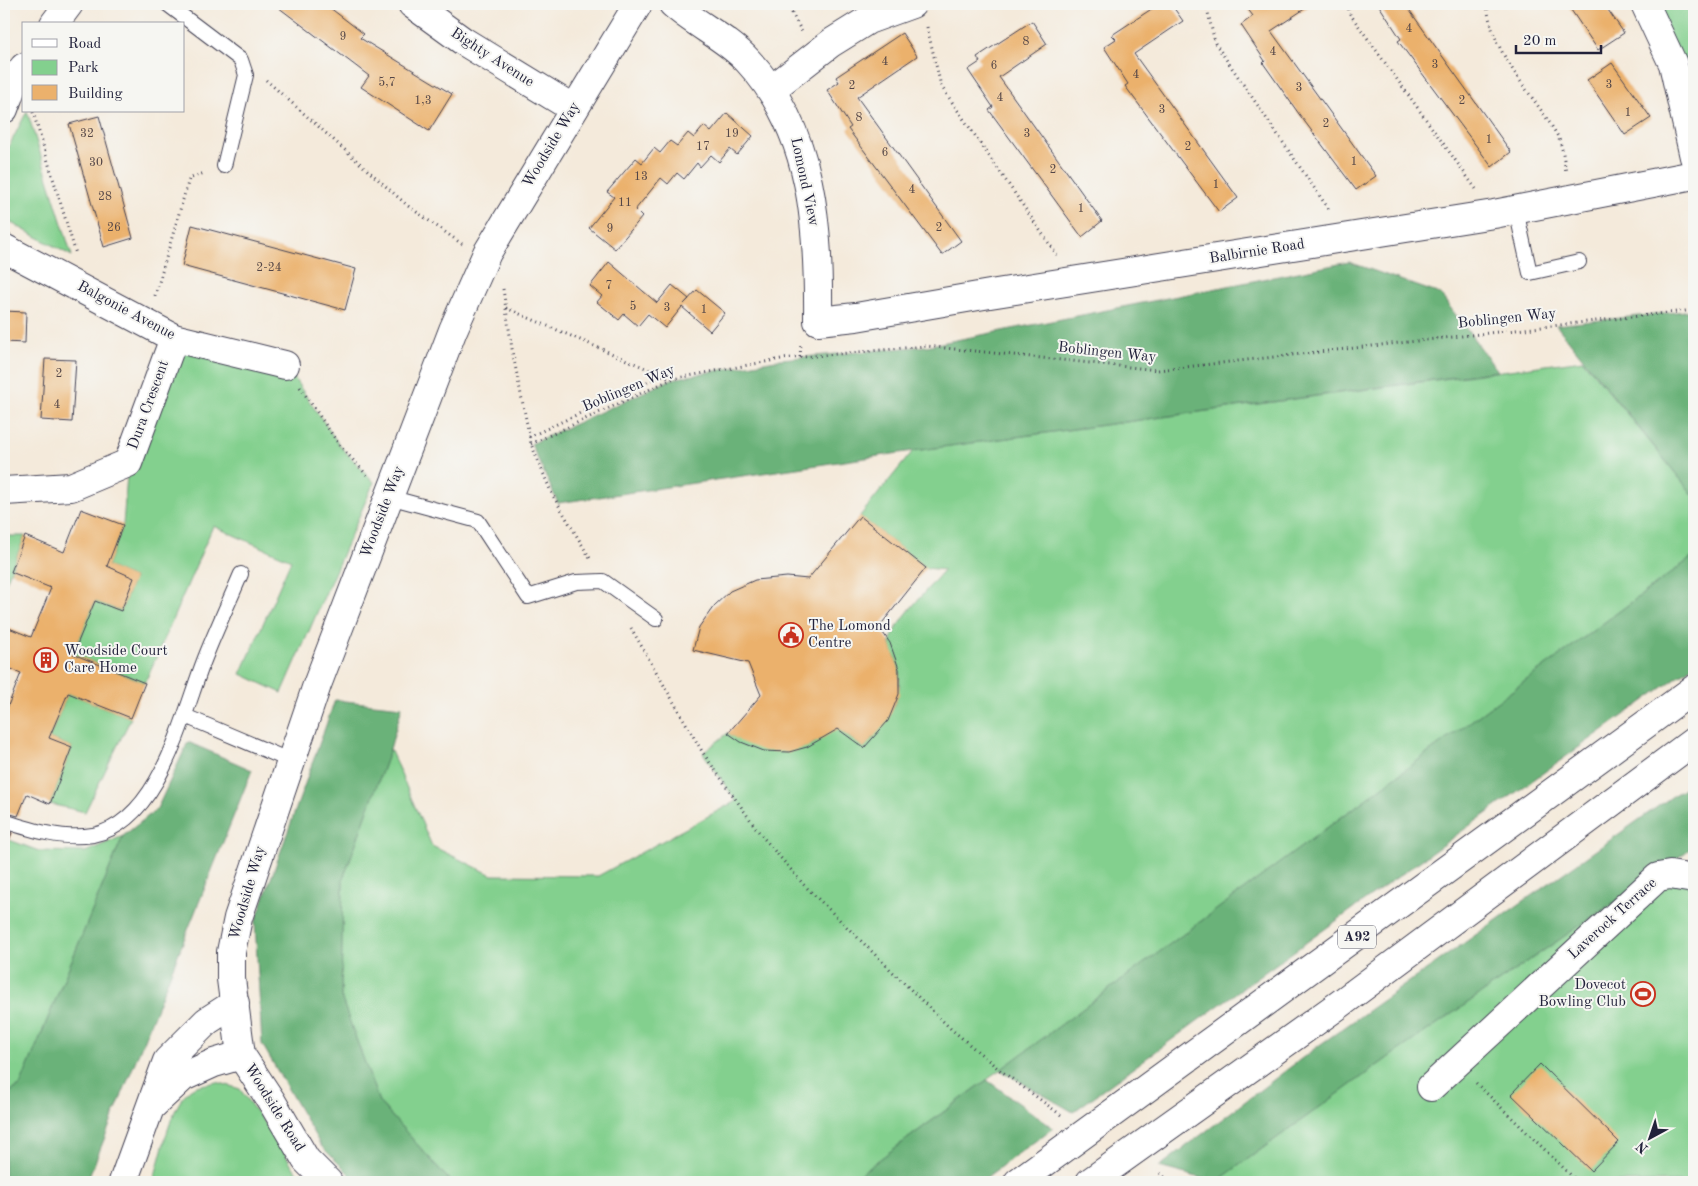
<svg xmlns="http://www.w3.org/2000/svg" width="1698" height="1186" viewBox="0 0 1698 1186" font-family="'Old Standard TT',serif">
  <style>
    .green { fill: #83d08e; stroke: #527964 }
    .forest { fill: #6ab279; stroke: #466a5a }
    .building { fill: #ebb16c }
    .lines { fill: none; stroke-linecap: round; stroke-linejoin: round }
    .lane-casing { stroke: #424053; stroke-width: 16 }
    .street-casing { stroke: #424053; stroke-width: 30 }
    .secondary-casing { stroke: #424053; stroke-width: 30 }
    .highway-casing { stroke: #424053; stroke-width: 30 }
    .path { stroke: #424053; stroke-width: 3; stroke-dasharray: 1 4; stroke-linecap: butt }
    .lane { stroke: #fff; stroke-width: 14 }
    .street { stroke: #fff; stroke-width: 28 }
    .secondary { stroke: #fff; stroke-width: 28 }
    .highway { stroke: #fff; stroke-width: 28 }
    .labels { text-anchor: middle; dominant-baseline: central; stroke-width: 4; stroke-linejoin: round; paint-order: stroke }
    .number-label { font-size: 12px; fill: #544647 }
    .shield { fill: #f6f6f2; stroke: #626272; stroke-width: 1 }
    .shield-label { font-size: 14px; font-weight: bold; fill: #22223b }
    .street-label { font-size: 15px; fill: #22223b; stroke: #f6f6f2 }
    .poi-label { font-size: 15px; fill: #22223b; stroke: #f6f6f2; text-anchor: start }
  </style>
  <rect width="100%" height="100%" fill="#f6f6f2"/>
  <filter id="ink" filterUnits="userSpaceOnUse"><feTurbulence type="fractalNoise" baseFrequency=".02" numOctaves="2"/><feDisplacementMap in="SourceGraphic" scale="10" xChannelSelector="R" yChannelSelector="G"/><feConvolveMatrix kernelMatrix="1 2 1 2 8 2 1 2 1" color-interpolation-filters="sRGB"/></filter>
  <filter id="wash" filterUnits="userSpaceOnUse"><feTurbulence type="fractalNoise" baseFrequency=".0096" numOctaves="4" result="noise"/><feDisplacementMap in="SourceGraphic" scale="20" xChannelSelector="R" yChannelSelector="G"/><feGaussianBlur stdDeviation="1.12" result="paint"/><feColorMatrix in="noise" values="0 0 0 0 0 0 0 0 0 0 0 0 0 0 0 0 0 1.4 0 .05"/><feComposite in="paint" operator="in"/></filter>
  <g filter="url(#wash)">
    <rect width="100%" height="100%" fill="#f4eadb"/>
    <path class="green" d="M 1645,4 L 1694,4 L 1694,157 Z
      M 27,111 L 72,256 L 4,219 L 4,156 Z
      M 174,338 L 285,365 L 340,446 L 374,482 L 282,693 L 241,674 L 291,560 L 213,526 L 145,683 L 73,654 L 95,601 L 121,611 L 134,578 L 107,566 L 123,525 L 128,463 Z
      M 1583,360 L 1694,496 L 1694,556 L 849,1182 L 451,1182 L 379,1102 L 341,997 L 343,879 L 390,749 L 432,846 L 492,875 L 598,876 L 736,801 L 703,753 L 728,733 C 740,741 750,744 764,747 C 797,753 810,750 835,727 L 864,748 C 885,724 903,704 899,670 C 898,661 889,649 891,640 C 896,621 931,586 944,570 L 926,568 L 860,516 L 913,451 Z
      M 4,536 L 25,536 L 4,587 Z
      M 68,693 L 131,718 L 85,812 L 50,804 L 72,747 L 49,738 Z
      M 123,836 L 20,1086 L 4,1095 L 4,838 L 39,851 L 85,852 Z
      M 1672,862 L 1694,884 L 1694,1182 L 1216,1182 L 1392,1055 Z
      M 217,1082 L 240,1089 C 251,1106 263,1120 275,1137 C 285,1152 292,1169 305,1182 L 153,1182 C 161,1159 171,1098 194,1087 C 201,1084 210,1084 217,1082 Z"/>
    <path class="forest" d="M 1349,262 L 1440,294 L 1498,371 L 913,451 L 558,503 L 531,444 L 672,379 L 781,359 L 926,346 Z
      M 1694,310 L 1694,496 L 1556,325 Z
      M 1694,556 L 1694,665 L 1237,992 L 1073,1112 L 1000,1070 Z
      M 335,700 L 402,707 L 390,749 L 343,879 L 341,997 L 379,1102 L 451,1182 L 357,1182 L 321,1146 L 262,1044 L 255,923 Z
      M 188,742 L 252,770 L 87,1182 L 4,1182 L 4,1095 L 20,1086 L 123,836 L 157,809 Z
      M 1694,781 L 1694,846 L 1672,862 L 1392,1055 L 1216,1182 L 1159,1167 L 1318,1046 Z
      M 987,1080 L 1053,1128 L 980,1182 L 849,1182 Z"/>
    <g id="blocks">
      <path class="building" d="M 274,4 L 325,4 L 364,34 L 360,38 L 452,94 L 429,131 L 361,87 L 369,76 Z
        M 1159,4 L 1171,4 L 1183,21 L 1134,54 L 1238,198 L 1219,212 L 1125,86 L 1128,84 L 1104,47 L 1116,39 L 1112,35 Z
        M 1244,4 L 1312,4 L 1271,31 L 1376,176 L 1356,190 L 1299,114 L 1263,63 L 1265,61 L 1241,25 L 1253,16 Z
        M 1378,4 L 1405,4 L 1511,152 L 1492,167 L 1398,41 L 1401,39 Z
        M 1567,4 L 1604,4 L 1624,33 L 1598,50 Z
        M 1032,21 L 1047,44 L 999,77 L 1102,221 L 1082,237 L 989,110 L 993,107 L 968,70 L 980,62 L 977,57 Z
        M 902,33 L 917,56 L 857,97 L 961,241 L 942,255 L 848,129 L 851,127 L 827,90 L 839,82 L 836,77 Z
        M 1612,63 L 1651,118 L 1625,135 L 1587,80 Z
        M 727,113 L 753,136 L 737,155 L 730,149 L 719,162 L 711,155 L 700,167 L 697,163 L 684,179 L 677,173 L 668,184 L 661,178 L 635,210 L 642,217 L 615,249 L 589,228 L 614,197 L 607,192 L 636,158 L 642,163 L 654,148 L 660,153 L 670,141 L 677,146 L 688,133 L 694,138 L 704,126 L 711,132 Z
        M 99,116 L 133,238 L 104,247 L 69,124 Z
        M 192,225 L 356,269 L 345,310 L 182,266 Z
        M 609,262 L 657,303 L 672,285 L 689,299 L 684,304 L 697,290 L 725,313 L 710,331 L 682,307 L 665,328 L 648,314 L 638,326 L 624,314 L 619,320 L 597,302 L 602,296 L 590,286 Z
        M 4,311 L 26,312 L 25,343 L 4,342 Z
        M 45,359 L 76,360 L 72,422 L 41,420 Z
        M 81,509 L 123,525 L 107,566 L 134,578 L 121,611 L 95,601 L 73,654 L 145,683 L 131,718 L 68,693 L 49,738 L 72,747 L 50,804 L 27,794 L 18,816 L 4,812 L 4,716 L 21,673 L 4,666 L 4,626 L 31,637 L 51,588 L 11,572 L 25,536 L 64,552 Z
        M 860,516 L 926,568 L 879,627 L 890,643 L 899,669 L 899,694 L 888,721 L 864,748 L 838,729 L 807,747 L 789,752 L 764,751 L 741,742 L 728,733 L 761,695 L 748,663 L 693,650 L 699,627 L 714,606 L 730,591 L 755,580 L 787,577 L 808,579 Z
        M 4,830 L 12,833 L 5,850 L 4,850 Z
        M 1540,1064 L 1619,1142 L 1591,1171 L 1511,1094 Z"/>
    </g>
  </g>
  <g filter="url(#ink)">
    <use href="#blocks" fill-opacity="0" stroke="#424053" stroke-width="1"/>
    <g class="lines">
      <defs>
        <path id="lane" d="M 167,4 L 241,60 L 246,75 L 224,166
          M 1516,210 L 1530,273 L 1579,262
          M 389,497 L 478,521 L 528,597 L 576,582 L 603,581 L 656,619
          M 185,716 L 291,761
          M 4,821 C 32,830 63,840 93,835 C 161,821 183,713 205,658 C 216,630 229,602 241,574"/>
        <path id="street" d="M 412,4 L 463,41 L 574,109
          M 673,4 C 696,25 727,38 748,61 C 814,132 819,229 818,321 L 856,317 L 990,294 L 1494,214 L 1694,175
          M 1645,4 L 1673,64 L 1694,157
          M 54,24 L 69,4
          M 772,89 L 831,43 L 868,20 L 912,4
          M 4,109 L 15,79 L 24,67
          M 4,248 L 174,338 L 285,365
          M 4,491 L 71,487 L 128,463 L 174,338
          M 1431,1087 L 1658,877 L 1670,875 L 1694,879
          M 153,1105 L 183,1077 L 214,1063 L 241,1055
          M 123,1182 L 167,1061 L 207,1021 L 235,1003"/>
        <path id="secondary" d="M 328,1182 L 306,1160 L 272,1102 L 241,1055 L 231,979 L 231,952 L 238,918 L 317,685 L 453,330 L 487,253 L 638,4"/>
        <path id="highway" d="M 1018,1182 L 1694,689
          M 1090,1182 L 1340,1004 L 1694,741"/>
      </defs>
      <use href="#lane" class="lane-casing"/>
      <use href="#street" class="street-casing"/>
      <use href="#secondary" class="secondary-casing"/>
      <use href="#highway" class="highway-casing"/>
      <path class="path" d="M 787,4 L 802,32
        M 1206,4 L 1215,43 L 1330,211
        M 1347,4 L 1350,14 L 1476,189
        M 1487,4 C 1491,54 1533,93 1557,135 C 1563,146 1564,161 1566,173
        M 927,27 L 941,86 L 1057,255
        M 266,80 L 408,206 L 462,244
        M 33,112 L 76,254
        M 503,289 L 513,355 L 531,444 L 552,494 L 591,560
        M 155,296 L 189,179 L 204,173
        M 506,308 L 671,379
        M 800,357 L 801,343
        M 300,387 L 340,446 L 367,475
        M 529,437 L 662,375
        M 531,444 L 672,379 L 781,359 L 926,346 L 1158,370 L 1694,310
        M 631,628 L 703,753 L 761,835 L 804,885 L 951,1029 L 1000,1070 L 1061,1115
        M 1476,1083 L 1578,1182
        M 1160,1173 L 1170,1182"/>
      <use href="#lane" class="lane"/>
      <use href="#street" class="street"/>
      <use href="#secondary" class="secondary"/>
      <use href="#highway" class="highway"/>
    </g>
  </g>
  <defs>
    <symbol id="civic-ring" viewBox="-11 -11 22 22"><circle r="9.5" fill="#f6f6f2" stroke="#c8321e" stroke-width="1.5"/><path d="M-.6-6.5H3V-4.5H.6V-3L4-1V1h2V6H-6V1h2V-1L-.6-3ZM-1.2 2.5V6h2.4V2.5Z" fill="#c8321e"/></symbol>
    <symbol id="building-ring" viewBox="-11 -11 22 22"><circle r="9.5" fill="#f6f6f2" stroke="#c8321e" stroke-width="1.5"/><path d="M-4-6H4V6H1V3H-1V6H-4ZM-2.5-4.3h1.7v1.8h-1.7ZM.8-4.3h1.7v1.8H.8ZM-2.5-1h1.7V.8h-1.7ZM.8-1h1.7V.8H.8Z" fill="#c8321e"/></symbol>
    <symbol id="stadium-ring" viewBox="-11 -11 22 22"><circle r="9.5" fill="#f6f6f2" stroke="#c8321e" stroke-width="1.5"/><path d="M0-5a6.5 5 0 1 0 0 10a6.5 5 0 1 0 0-10ZM-3.5-1.8h7v3.6h-7Z" fill="#c8321e"/></symbol>
  </defs>
  <g fill-rule="evenodd">
    <use href="#civic-ring" x="777" y="621" width="28" height="28"/>
    <use href="#building-ring" x="32" y="646" width="28" height="28"/>
    <use href="#stadium-ring" x="1629" y="980" width="28" height="28"/>
  </g>
  <g class="labels">
    <g class="number-label">
      <text x="1409" y="29">4</text>
      <text x="343" y="37">9</text>
      <text x="1026" y="42">8</text>
      <text x="1273" y="52">4</text>
      <text x="885" y="62">4</text>
      <text x="1435" y="65">3</text>
      <text x="994" y="66">6</text>
      <text x="1136" y="75">4</text>
      <text x="387" y="83">5,7</text>
      <text x="1609" y="85">3</text>
      <text x="852" y="86">2</text>
      <text x="1299" y="88">3</text>
      <text x="1000" y="98">4</text>
      <text x="423" y="101">1,3</text>
      <text x="1462" y="101">2</text>
      <text x="1162" y="110">3</text>
      <text x="1628" y="113">1</text>
      <text x="859" y="118">8</text>
      <text x="1326" y="124">2</text>
      <text x="87" y="134">32</text>
      <text x="732" y="134">19</text>
      <text x="1027" y="134">3</text>
      <text x="1489" y="140">1</text>
      <text x="703" y="147">17</text>
      <text x="1188" y="147">2</text>
      <text x="885" y="153">6</text>
      <text x="1354" y="162">1</text>
      <text x="96" y="163">30</text>
      <text x="1053" y="170">2</text>
      <text x="641" y="177">13</text>
      <text x="1216" y="185">1</text>
      <text x="912" y="190">4</text>
      <text x="105" y="197">28</text>
      <text x="625" y="203">11</text>
      <text x="1081" y="209">1</text>
      <text x="114" y="228">26</text>
      <text x="939" y="228">2</text>
      <text x="610" y="229">9</text>
      <text x="269" y="268">2-24</text>
      <text x="609" y="286">7</text>
      <text x="633" y="307">5</text>
      <text x="667" y="308">3</text>
      <text x="704" y="310">1</text>
      <text x="59" y="374">2</text>
      <text x="57" y="405">4</text>
    </g>
    <rect class="shield" x="1338" y="925.5" width="38" height="23" rx="4"/>
    <g class="shield-label">
      <text x="1357" y="937">A92</text>
    </g>
    <g class="street-label">
      <text transform="translate(492 58) rotate(33)">Bighty Avenue</text>
      <text transform="translate(552 145) rotate(-59)">Woodside Way</text>
      <text transform="translate(804 182) rotate(78)">Lomond View</text>
      <text transform="translate(1257 252) rotate(-9)">Balbirnie Road</text>
      <text transform="translate(126 311) rotate(28)">Balgonie Avenue</text>
      <text transform="translate(1507 319) rotate(-6)">Boblingen Way</text>
      <text transform="translate(1107 353) rotate(6)">Boblingen Way</text>
      <text transform="translate(629 389) rotate(-23)">Boblingen Way</text>
      <text transform="translate(149 405) rotate(-70)">Dura Crescent</text>
      <text transform="translate(383 512) rotate(-69)">Woodside Way</text>
      <text transform="translate(248 893) rotate(-74)">Woodside Way</text>
      <text transform="translate(1613 919) rotate(-42)">Laverock Terrace</text>
      <text transform="translate(274 1108) rotate(58)">Woodside Road</text>
    </g>
    <g class="poi-label">
      <text x="808" y="626">The Lomond<tspan x="808" dy="17">Centre</tspan></text>
      <text x="64" y="651">Woodside Court<tspan x="64" dy="17">Care Home</tspan></text>
      <text x="1626" y="985" text-anchor="end">Dovecot<tspan x="1626" dy="17">Bowling Club</tspan></text>
    </g>
  </g>
  <rect width="1698" height="1186" fill="none" stroke="#f6f6f2" stroke-width="20"/>
  <rect x="22" y="22" width="162" height="90" fill="#f6f6f2" stroke="#a1a1a9"/>
  <rect x="32" y="39" width="25" height="8" fill="#ffffff" stroke="#a1a1a9"/>
  <text x="68" y="48" font-size="15" fill="#22223b">Road</text>
  <rect x="32" y="60" width="25" height="15" fill="#83d08e" stroke="#a1a1a9"/>
  <text x="68" y="72" font-size="15" fill="#22223b">Park</text>
  <rect x="32" y="85" width="25" height="15" fill="#ebb16c" stroke="#a1a1a9"/>
  <text x="68" y="98" font-size="15" fill="#22223b">Building</text>
  <g transform="translate(1650 1138) rotate(220)" stroke="#f6f6f2" stroke-width="4" paint-order="stroke">
  <path d="M0-4L9 19L0 12L-9 19Z" fill="#22223b"/>
  <text y="-8" font-size="14" font-weight="bold" text-anchor="middle" fill="#22223b">N</text>
  </g>
  <path d="M1516 45v8h85v-8" fill="none" stroke="#22223b" stroke-width="2.5"/>
  <text x="1523" y="45" font-size="15" fill="#22223b" stroke="#f6f6f2" stroke-width="4" paint-order="stroke">20 m</text>
</svg>
